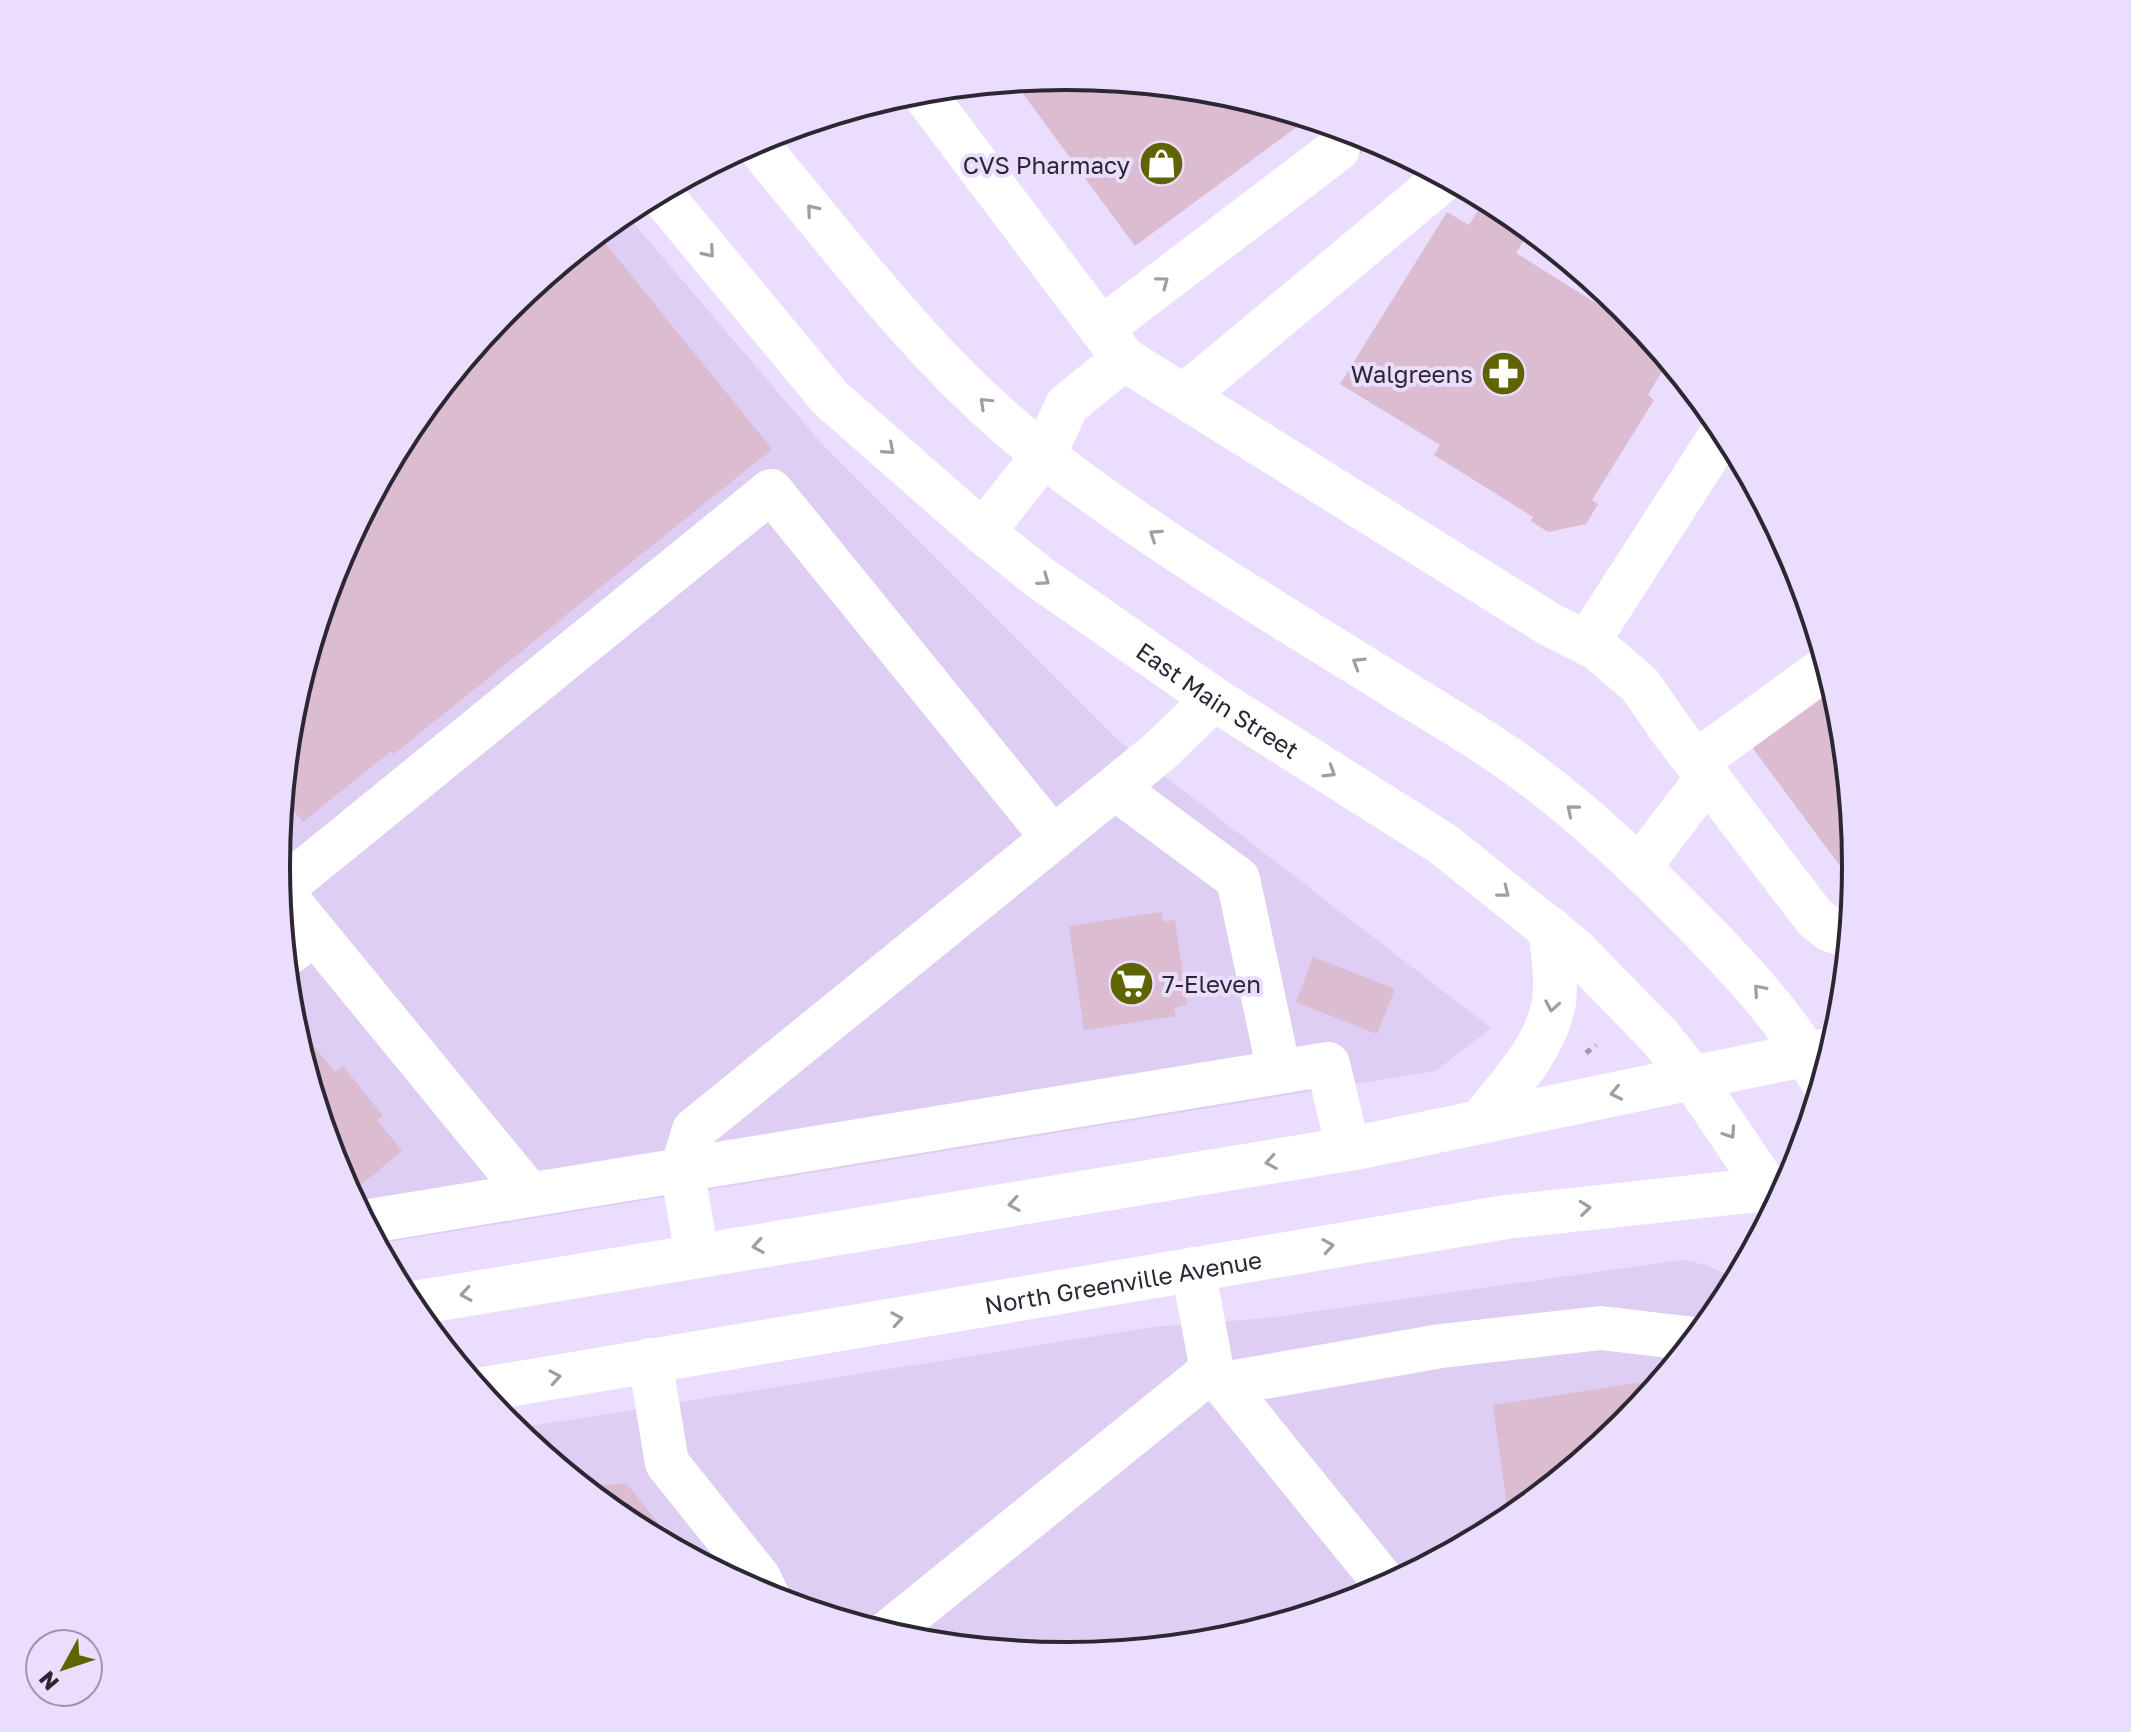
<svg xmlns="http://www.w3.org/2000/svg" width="2131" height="1732" viewBox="0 0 2131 1732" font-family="'Golos Text',sans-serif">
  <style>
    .built { fill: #decef3 }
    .building { fill: #dbbcd0 }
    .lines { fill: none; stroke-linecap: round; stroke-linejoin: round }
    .path { stroke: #a196ae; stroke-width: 5; stroke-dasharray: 6 6; stroke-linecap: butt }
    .minor { stroke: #fff; stroke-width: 44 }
    .major { stroke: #fff; stroke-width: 44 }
    .oneway { stroke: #a09ea3 }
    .labels { text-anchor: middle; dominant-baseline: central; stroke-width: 8; stroke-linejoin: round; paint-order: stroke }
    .poi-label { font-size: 24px; fill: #2c2733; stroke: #ebddfd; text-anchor: end }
    .street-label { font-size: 24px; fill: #2c2733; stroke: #ebddfd }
    .rim { fill: none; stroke: #2c2733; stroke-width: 4 }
  </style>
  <rect width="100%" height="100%" fill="#ebddfd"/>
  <path class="built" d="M 624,212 L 823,445 L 1119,741 L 1491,1028 L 1436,1071 L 376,1244 L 335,1168 L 291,1020 L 276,866 L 291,711 L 336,563 L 409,427 L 507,307 Z
    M 1682,1260 L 1706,1265 L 1736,1278 L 1722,1305 L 1624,1425 L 1504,1523 L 1367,1596 L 1219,1641 L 1065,1656 L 911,1641 L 763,1596 L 626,1523 L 512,1429 L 1153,1327 L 1268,1318 Z"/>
  <path class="building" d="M 1066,76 L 1220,91 L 1309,118 L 1135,246 L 1021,91 L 1038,79 Z
    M 1317,121 L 1368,136 L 1378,141 L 1347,163 Z
    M 1485,199 L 1505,209 L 1530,230 L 1516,253 L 1647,335 L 1668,361 L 1648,395 L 1654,400 L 1592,500 L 1598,504 L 1586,524 L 1548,532 L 1531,521 L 1533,517 L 1434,455 L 1440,445 L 1340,384 L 1447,212 L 1469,225 Z
    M 597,233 L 772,449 L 394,754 L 391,751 L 303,822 L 282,796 L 291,711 L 336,563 L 409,427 L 507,307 Z
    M 1830,690 L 1840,712 L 1855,866 L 1854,885 L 1752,747 Z
    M 1161,912 L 1163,922 L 1175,920 L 1187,1005 L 1174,1008 L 1176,1016 L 1084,1030 L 1069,926 Z
    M 1313,957 L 1395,989 L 1377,1034 L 1296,1002 Z
    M 299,1028 L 335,1072 L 343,1066 L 383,1116 L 377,1120 L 402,1151 L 352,1192 L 335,1168 L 294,1032 Z
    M 1657,1380 L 1658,1384 L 1624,1425 L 1509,1519 L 1493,1405 Z
    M 626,1483 L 681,1552 L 626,1523 L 584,1488 Z"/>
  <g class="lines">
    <path class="path" d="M 1586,1053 L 1596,1045"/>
    <path class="minor" d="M 921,90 L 1124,359 L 1549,624 L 1598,649 L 1640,685 L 1672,731 L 1815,918 L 1830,930 L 1849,936
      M 1101,329 L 1338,149
      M 1184,396 L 1445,178
      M 1044,455 L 1067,405 L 1124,359
      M 1587,643 L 1724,430
      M 1696,762 L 1827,667
      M 1115,788 L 1238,879 L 1279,1071
      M 1640,866 L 1708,777
      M 278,888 L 529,1194
      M 278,892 L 771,491 L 1053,838
      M 284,956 L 315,933
      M 364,1222 L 1328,1064 L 1348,1149
      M 697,1256 L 682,1169 L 694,1130 L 1159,752 L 1214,699
      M 1193,1269 L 1212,1370 L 1387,1586
      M 650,1360 L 667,1463 L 759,1578 L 768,1597
      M 1223,1384 L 1441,1346 L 1601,1328 L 1694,1339
      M 887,1633 L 1212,1370"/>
    <g class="major">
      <path d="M 754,141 C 814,213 872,288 936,356 C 985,408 1041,456 1100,497 C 1197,567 1301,628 1403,692 C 1442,716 1482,739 1519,766 C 1583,812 1641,868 1696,924 C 1744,973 1789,1021 1822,1081"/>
      <path id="s1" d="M 659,192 L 830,398 L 983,532 L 1039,577 L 1214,699 L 1443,844 L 1573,948 L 1660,1037 L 1692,1077 L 1777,1203"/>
      <path d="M 983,532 L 1044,455"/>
      <path d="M 1480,1122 C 1509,1086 1546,1048 1554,1002 C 1557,977 1553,953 1550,928"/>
      <path d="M 408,1304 L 1360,1147 L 1832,1049"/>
      <path id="s2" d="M 478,1390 L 1506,1217 L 1785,1187"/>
    </g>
  </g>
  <defs><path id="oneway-chevron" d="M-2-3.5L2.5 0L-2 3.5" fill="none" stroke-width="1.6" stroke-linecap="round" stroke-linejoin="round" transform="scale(2)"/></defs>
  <g class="oneway">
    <use href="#oneway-chevron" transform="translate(812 210) rotate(-130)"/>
    <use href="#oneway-chevron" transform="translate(709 252) rotate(50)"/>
    <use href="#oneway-chevron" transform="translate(1163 282) rotate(-37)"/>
    <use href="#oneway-chevron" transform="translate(985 403) rotate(-136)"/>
    <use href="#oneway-chevron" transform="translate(889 449) rotate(41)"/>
    <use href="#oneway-chevron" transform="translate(1155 535) rotate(-146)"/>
    <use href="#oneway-chevron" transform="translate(1044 580) rotate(36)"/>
    <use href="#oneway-chevron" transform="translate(1358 663) rotate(-148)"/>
    <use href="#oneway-chevron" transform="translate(1330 772) rotate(32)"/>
    <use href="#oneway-chevron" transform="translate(1572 810) rotate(-140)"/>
    <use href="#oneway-chevron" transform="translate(1504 892) rotate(38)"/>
    <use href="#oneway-chevron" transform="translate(1759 990) rotate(-131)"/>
    <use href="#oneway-chevron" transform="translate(1552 1006) rotate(100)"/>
    <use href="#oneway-chevron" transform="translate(1616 1093) rotate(168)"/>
    <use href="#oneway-chevron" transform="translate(1730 1133) rotate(56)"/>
    <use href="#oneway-chevron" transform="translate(1271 1162) rotate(171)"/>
    <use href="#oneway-chevron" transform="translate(1014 1204) rotate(171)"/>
    <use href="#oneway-chevron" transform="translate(1585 1208) rotate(-6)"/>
    <use href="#oneway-chevron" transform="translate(758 1246) rotate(171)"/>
    <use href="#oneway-chevron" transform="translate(1328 1246) rotate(-9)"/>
    <use href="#oneway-chevron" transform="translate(466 1294) rotate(171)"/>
    <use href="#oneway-chevron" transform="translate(897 1319) rotate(-10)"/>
    <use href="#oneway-chevron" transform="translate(555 1377) rotate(-10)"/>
  </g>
  <defs>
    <symbol id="shop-disc" viewBox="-11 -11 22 22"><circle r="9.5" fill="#606400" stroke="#ebddfd"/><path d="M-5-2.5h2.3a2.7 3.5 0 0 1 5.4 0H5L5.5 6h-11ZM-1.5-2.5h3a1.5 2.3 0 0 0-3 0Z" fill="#fff"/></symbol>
    <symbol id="pharmacy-disc" viewBox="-11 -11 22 22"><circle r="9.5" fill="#606400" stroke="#ebddfd"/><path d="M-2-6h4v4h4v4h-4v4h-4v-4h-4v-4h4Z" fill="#fff"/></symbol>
    <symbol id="supermarket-disc" viewBox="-11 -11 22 22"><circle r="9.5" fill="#606400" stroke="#ebddfd"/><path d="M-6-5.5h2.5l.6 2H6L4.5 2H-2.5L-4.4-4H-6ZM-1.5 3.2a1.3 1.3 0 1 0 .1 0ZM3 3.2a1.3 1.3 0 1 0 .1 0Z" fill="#fff"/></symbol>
  </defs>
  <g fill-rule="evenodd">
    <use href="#shop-disc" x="1136" y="138" width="51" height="51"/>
    <use href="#pharmacy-disc" x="1478" y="348" width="51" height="51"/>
    <use href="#supermarket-disc" x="1106" y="958" width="51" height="51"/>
  </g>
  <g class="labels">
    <g class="poi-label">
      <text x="1130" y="164">CVS Pharmacy</text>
      <text x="1473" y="373">Walgreens</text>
      <text x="1162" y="983" text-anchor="start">7-Eleven</text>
    </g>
    <g class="street-label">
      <text stroke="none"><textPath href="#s1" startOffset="760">East Main Street</textPath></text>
      <text stroke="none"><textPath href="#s2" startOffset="654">North Greenville Avenue</textPath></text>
    </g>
  </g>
  <path d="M0 0H2131V1732H0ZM290 866a776 776 0 1 1 1552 0a776 776 0 1 1-1552 0Z" fill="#ebddfd" fill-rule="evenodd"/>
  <path class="rim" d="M290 866a776 776 0 1 1 1552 0a776 776 0 1 1-1552 0Z"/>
  <g transform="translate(64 1668) rotate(230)"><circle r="38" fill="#ebddfd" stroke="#9f94ac" stroke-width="2"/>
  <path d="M0-6L14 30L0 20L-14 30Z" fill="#606400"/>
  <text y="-12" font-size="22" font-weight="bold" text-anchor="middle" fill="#2c2733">N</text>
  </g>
</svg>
